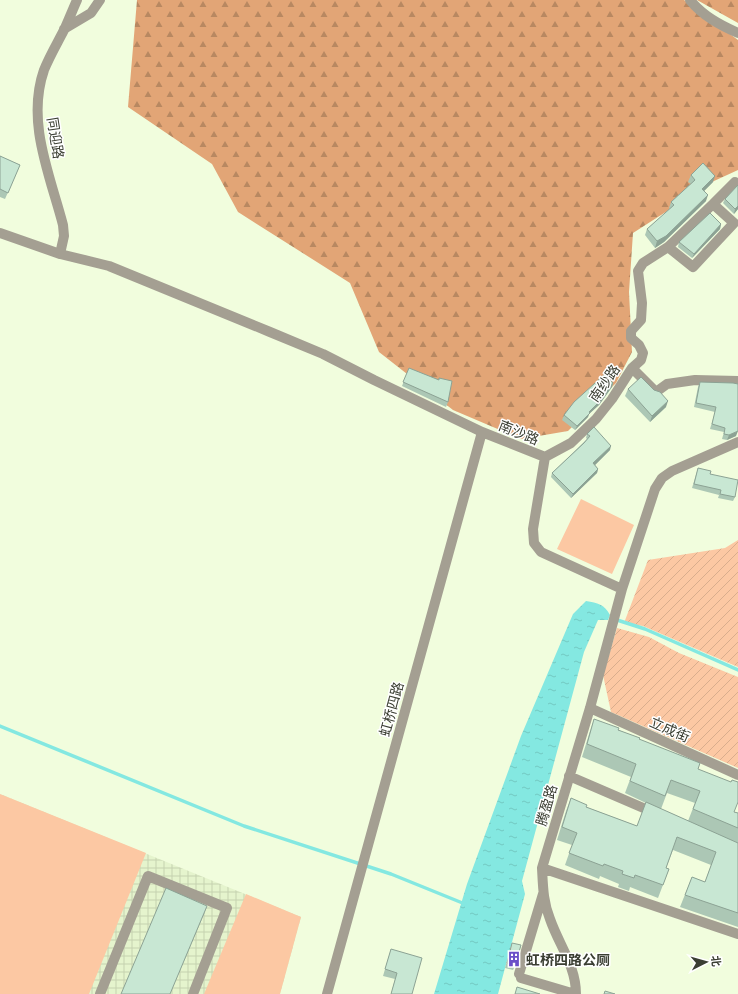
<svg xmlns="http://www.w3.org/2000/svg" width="738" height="994" viewBox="0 0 738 994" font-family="Manrope,'Noto Sans SC',sans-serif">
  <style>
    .industrial { fill: url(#industrial-grid) }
    .grass { fill: #fcc8a3 }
    .forest { fill: url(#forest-firs) }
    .garden { fill: url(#garden-furrows) }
    .water { fill: url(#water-ripples) }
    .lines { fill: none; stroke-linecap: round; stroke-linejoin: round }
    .stream { stroke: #84e8e1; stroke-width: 3.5 }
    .minor { stroke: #a49f92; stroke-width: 10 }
    .wall { fill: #acc7b5; fill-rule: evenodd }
    .shaded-wall { fill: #8ca294 }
    .building { fill: #c8e7d3; stroke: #8ca294 }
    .labels { text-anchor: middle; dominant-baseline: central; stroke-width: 3; stroke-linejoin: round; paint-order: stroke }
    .street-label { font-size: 14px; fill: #3a3e32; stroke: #fff }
    .poi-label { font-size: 14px; font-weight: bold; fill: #3a3e32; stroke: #fff; text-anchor: start }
  </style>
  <defs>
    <pattern id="industrial-grid" width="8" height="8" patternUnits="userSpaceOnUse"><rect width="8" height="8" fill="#e5f4cd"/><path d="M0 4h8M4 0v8" fill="none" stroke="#c5d2b0"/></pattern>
    <pattern id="forest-firs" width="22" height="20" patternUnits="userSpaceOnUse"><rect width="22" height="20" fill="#e2a576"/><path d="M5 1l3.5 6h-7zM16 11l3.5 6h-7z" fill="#b88861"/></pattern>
    <pattern id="garden-furrows" width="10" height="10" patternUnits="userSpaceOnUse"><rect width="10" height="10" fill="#fcc8a3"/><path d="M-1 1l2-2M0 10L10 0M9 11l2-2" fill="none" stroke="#d9ad8d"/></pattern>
    <pattern id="water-ripples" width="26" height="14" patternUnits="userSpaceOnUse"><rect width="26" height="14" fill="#84e8e1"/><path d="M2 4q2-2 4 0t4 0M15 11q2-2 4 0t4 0" fill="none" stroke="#73c8c2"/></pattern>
  </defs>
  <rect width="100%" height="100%" fill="#f1fddd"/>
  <path class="industrial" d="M 0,794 L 301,917 L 280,994 L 0,994 Z"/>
  <path class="grass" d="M 581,499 L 634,525 L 612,574 L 557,549 Z
    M 0,794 L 146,853 L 89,994 L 0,994 Z
    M 246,894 L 301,917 L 280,994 L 204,994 Z"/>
  <path class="forest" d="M 137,0 L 684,0 L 738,40 L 738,170 L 714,181 L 633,233 L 629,292 L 632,352 L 616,383 L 568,431 L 521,439 L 453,410 L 379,352 L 350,283 L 238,212 L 212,164 L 128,107 Z
    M 697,0 L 738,0 L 738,23 Z"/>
  <path class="garden" d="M 738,540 L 738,667 L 643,626 L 624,623 L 648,560 L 725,548 Z
    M 617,628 L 649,637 L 679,653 L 738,677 L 738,768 L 611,712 L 603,675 Z"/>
  <path class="water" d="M 586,601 C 598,603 604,604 610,615 L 608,620 L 598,620 L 584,652 L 522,881 L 525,894 L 498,994 L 434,994 L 467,884 L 521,736 L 573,614 Z"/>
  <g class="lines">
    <path class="stream" d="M 614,619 L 645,629 L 738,670
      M 0,726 L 244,826 L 391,874 L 465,904"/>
    <path class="minor" d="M 690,0 C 703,16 720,25 738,33
      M 64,29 L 91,13 L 100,0
      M 0,233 L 60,254 L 109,266 L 270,332 L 323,354 L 374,380 L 482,432 L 545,457
      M 668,247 L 693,267 L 734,223 L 713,204
      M 60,254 L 64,236 L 63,225 C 50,175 26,122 44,70 C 50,55 58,42 65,28 C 69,19 73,9 77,0
      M 632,368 L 656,392 L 667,384 L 695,380 L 738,381
      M 545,457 L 571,443 L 596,419 L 612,399 L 632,368 L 641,360 L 643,353 L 639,345 L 631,338 L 631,331 L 641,320 L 642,303 L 638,271 L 643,263 L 668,247 L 713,204 L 735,182
      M 545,457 L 533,529 L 534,543 L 541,552 L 622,589
      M 590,708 L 738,775
      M 569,776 L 655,813
      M 542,868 L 738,934
      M 519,974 L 543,894
      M 521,978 L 575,994
      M 100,994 L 148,876 L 227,908 L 193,994
      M 327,994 L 482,432
      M 576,994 C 576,966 559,945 550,919 C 543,902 543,886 542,868 L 590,708 L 622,589 L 655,489 L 662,478 L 672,471 L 738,442"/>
  </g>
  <path class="wall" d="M 0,156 L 20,165 L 5,199 L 0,197 Z
    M 691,175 L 713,182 L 704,191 L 706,201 L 664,242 L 655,248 L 645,235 L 647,229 L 670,209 L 669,208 L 671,202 L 691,184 L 688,182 Z
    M 738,185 L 738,209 L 734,214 L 723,203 L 725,199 Z
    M 721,224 L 720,229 L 692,258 L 678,247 L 679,242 Z
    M 409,368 L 439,380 L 448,402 L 446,407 L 402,386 Z
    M 700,382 L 736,436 L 727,440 L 722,439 L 724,432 L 710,429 L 715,412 L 694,407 L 698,387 Z
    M 613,383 L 612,387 L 599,405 L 589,414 L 588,417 L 575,430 L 562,420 L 564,415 Z
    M 628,389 L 666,407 L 650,422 L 625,396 Z
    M 587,434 L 610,450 L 595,465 L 598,469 L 597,473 L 571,498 L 551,477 L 552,473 L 587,439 L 586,438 Z
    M 698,468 L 710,474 L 735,497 L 733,501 L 718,498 L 719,495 L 692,488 Z
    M 594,719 L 639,739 L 698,769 L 734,812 L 738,813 L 738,927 L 680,907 L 692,877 L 705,882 L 711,865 L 673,850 L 666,868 L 669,869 L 658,898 L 630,887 L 629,891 L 618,887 L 619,884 L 600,876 L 599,879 L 565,865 L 572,845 L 557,840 L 566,811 L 571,798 L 586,807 L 637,826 L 646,803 L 625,793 L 631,777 L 582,757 L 590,731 ZM 667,793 L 695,803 L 688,821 L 661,809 Z
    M 512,943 L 515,966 L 513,970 L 505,968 Z
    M 391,949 L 412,994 L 391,994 L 395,979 L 383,976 Z"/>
  <path class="shaded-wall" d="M 715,176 L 713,182 L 700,195 L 702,189 Z
    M 708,195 L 706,201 L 664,242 L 655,248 L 657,241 Z
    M 738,206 L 738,209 L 734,214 L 735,209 Z
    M 721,224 L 720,229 L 692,258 L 694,254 Z
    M 613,383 L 612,387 L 599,405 L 589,414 L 588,417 L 575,430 L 577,426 Z
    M 668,401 L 666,407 L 650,422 L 652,416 Z
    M 738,431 L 736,436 L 727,440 L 729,435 Z
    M 611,446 L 610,450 L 592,468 L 593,463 Z
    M 598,469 L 597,473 L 571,498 L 573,494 Z
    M 207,906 L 204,914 L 170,994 Z"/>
  <path class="building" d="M 0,156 L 20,165 L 8,193 L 0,189 Z
    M 703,163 L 715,176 L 702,189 L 708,195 L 666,236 L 657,241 L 647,229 L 674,205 L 671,202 L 695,180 L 691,175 Z
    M 738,185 L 738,206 L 735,209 L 725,199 Z
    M 710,213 L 721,224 L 694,254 L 679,242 Z
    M 409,368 L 439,380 L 439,378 L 452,381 L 448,402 L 403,382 Z
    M 605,374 L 613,383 L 600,401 L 589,412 L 590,413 L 577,426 L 564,415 L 574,402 Z
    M 641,377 L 654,390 L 660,392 L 668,401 L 652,416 L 628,389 Z
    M 700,382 L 733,383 L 738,384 L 738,431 L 729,435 L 724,434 L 725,428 L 712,424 L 716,407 L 696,403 Z
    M 594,427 L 611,446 L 593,463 L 598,469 L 573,494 L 552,473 L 584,443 L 590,436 L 587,434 Z
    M 698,468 L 711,471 L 710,474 L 738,480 L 735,497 L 720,494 L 721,490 L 694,484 Z
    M 594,719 L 619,728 L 618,730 L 640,738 L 639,739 L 700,763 L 698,769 L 731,782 L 732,780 L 738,782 L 738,802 L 734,812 L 738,813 L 738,828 L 693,809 L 700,791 L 671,780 L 665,796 L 630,781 L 636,764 L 587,744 Z
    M 571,798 L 587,805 L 586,807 L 637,826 L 646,802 L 738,843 L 738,913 L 685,895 L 692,877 L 705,882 L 716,852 L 677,837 L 666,868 L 669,869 L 663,885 L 635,875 L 634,878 L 622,874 L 623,871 L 604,864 L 603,866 L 569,853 L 577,833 L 562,827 Z
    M 166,888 L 207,906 L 170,994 L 121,994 Z
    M 512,943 L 521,945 L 515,966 L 507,963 Z
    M 391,949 L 422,958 L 412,994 L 391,994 L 397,973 L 385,969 Z
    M 517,987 L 540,994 L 515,994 Z
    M 605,991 L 615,994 L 604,994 Z"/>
  <defs>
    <symbol id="building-bare" viewBox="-9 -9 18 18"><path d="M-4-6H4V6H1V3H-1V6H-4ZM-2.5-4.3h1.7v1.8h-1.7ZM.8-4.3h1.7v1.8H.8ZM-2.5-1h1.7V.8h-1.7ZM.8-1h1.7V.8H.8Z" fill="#6a4ec8" stroke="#fff" stroke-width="2.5" paint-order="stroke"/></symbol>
  </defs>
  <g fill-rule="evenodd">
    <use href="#building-bare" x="503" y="948" width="22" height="22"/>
  </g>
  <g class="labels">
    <g class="street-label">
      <text transform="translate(56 138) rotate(81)">同迎路</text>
      <text transform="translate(604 383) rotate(-55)">南纱路</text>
      <text transform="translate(519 432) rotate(22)">南沙路</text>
      <text transform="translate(391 709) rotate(-75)">虹桥四路</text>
      <text transform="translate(670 729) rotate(24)">立成街</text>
      <text transform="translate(546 805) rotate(-74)">腾盈路</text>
    </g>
    <g class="poi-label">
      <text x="526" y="959">虹桥四路公厕</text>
    </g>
  </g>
  <g transform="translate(706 962) rotate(84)" stroke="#ffffff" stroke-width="3" paint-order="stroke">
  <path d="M0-3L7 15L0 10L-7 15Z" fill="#3a3e32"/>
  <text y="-6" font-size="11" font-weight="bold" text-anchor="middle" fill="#3a3e32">北</text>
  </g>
</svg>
